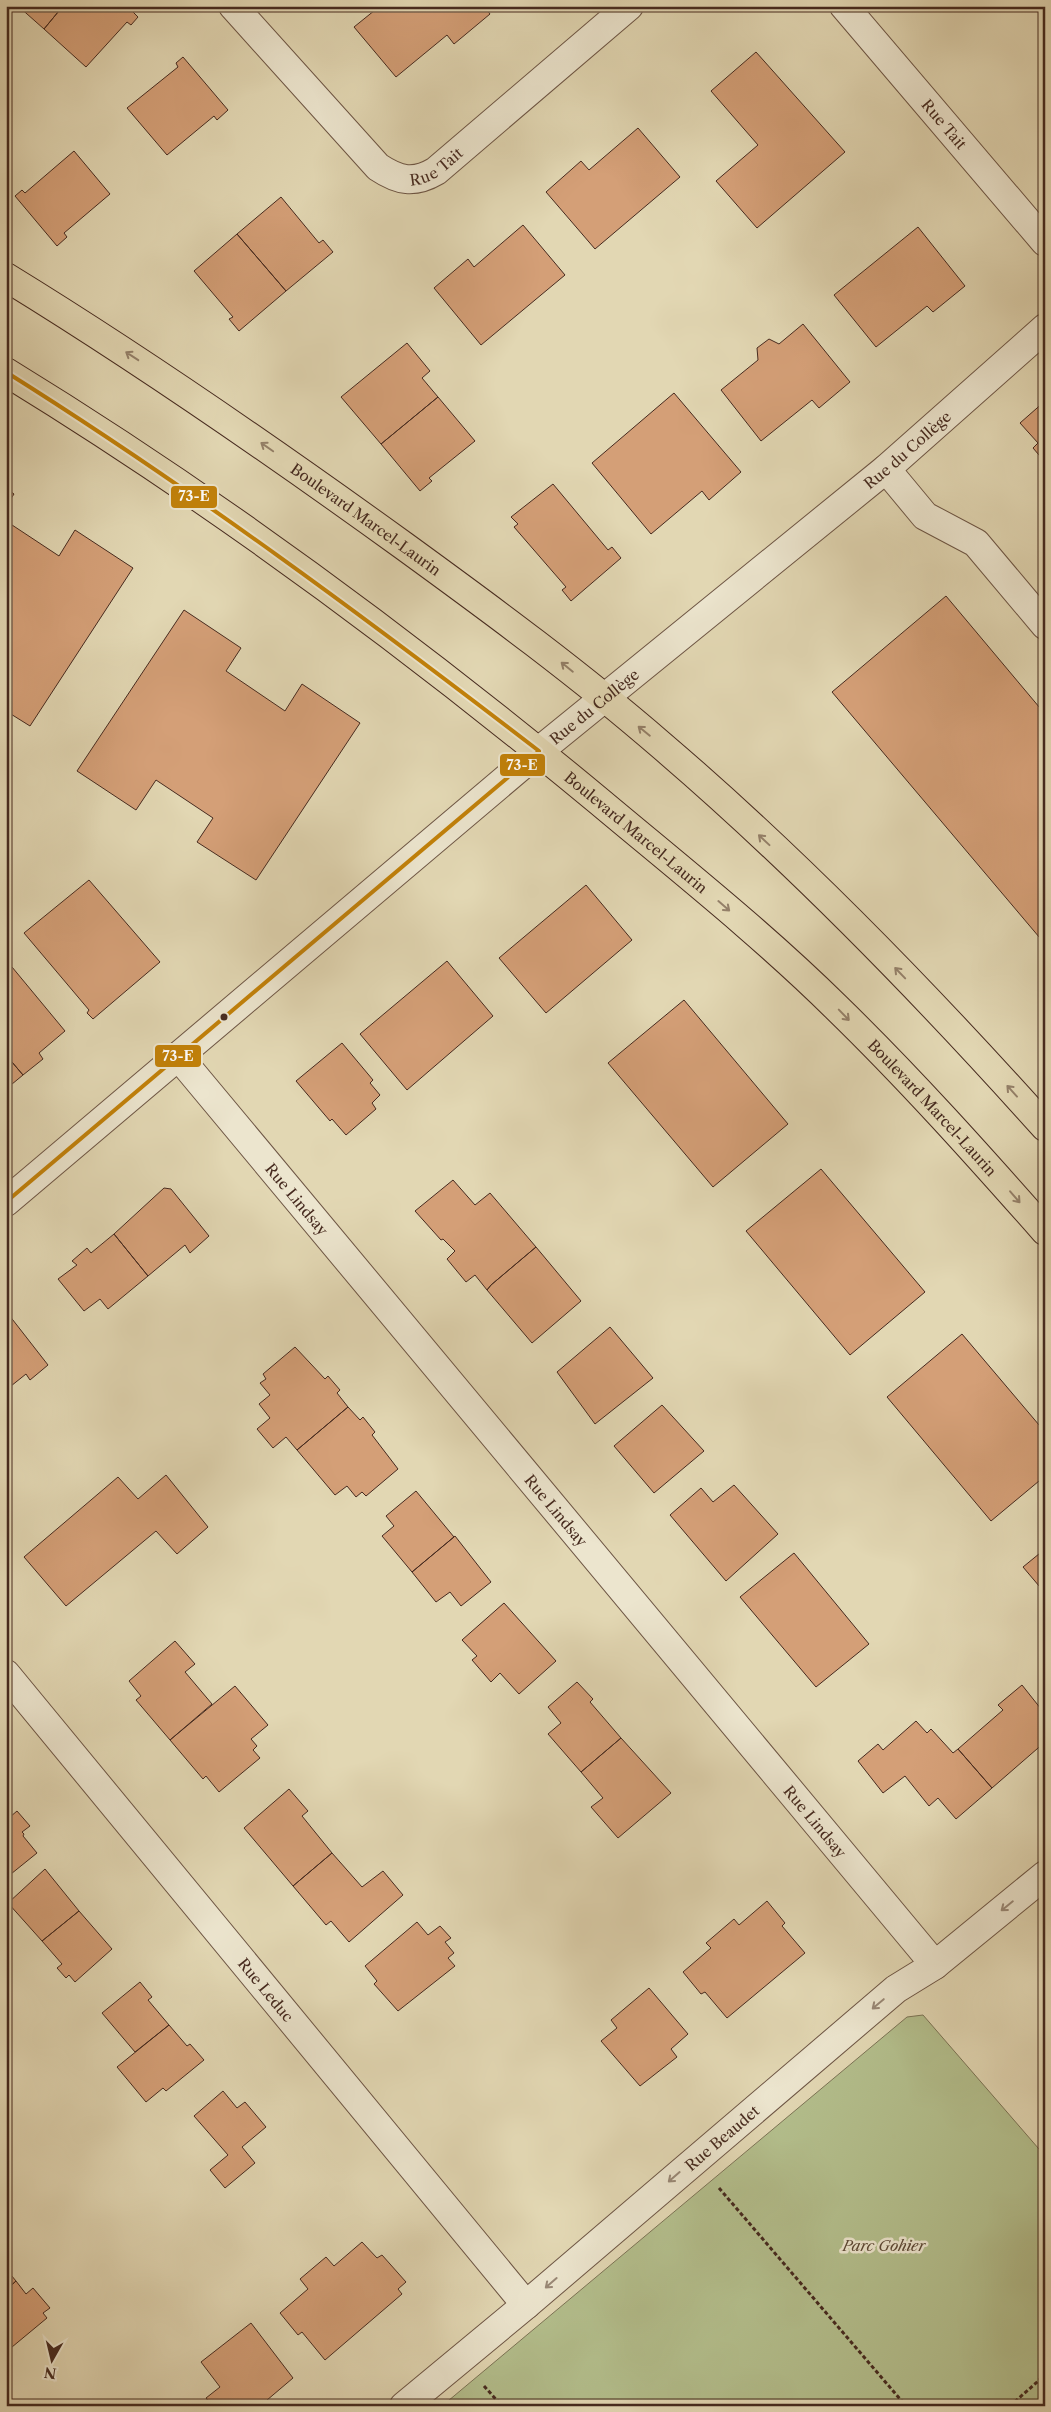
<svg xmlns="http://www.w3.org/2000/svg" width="1051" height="2412" viewBox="0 0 1051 2412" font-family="'Libre Caslon Text',serif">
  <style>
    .green { fill: #b3be8c; stroke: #7c7456 }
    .building { fill: #d49f77; stroke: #462a1f }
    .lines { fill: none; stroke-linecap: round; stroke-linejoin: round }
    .minor-casing { stroke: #6d5544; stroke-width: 30 }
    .major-casing { stroke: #462a1f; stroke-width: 30 }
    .path { stroke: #462a1f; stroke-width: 3; stroke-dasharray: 4 2.5; stroke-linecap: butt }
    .minor { stroke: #ece5ce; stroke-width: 28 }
    .major { stroke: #e2d7b3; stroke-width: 28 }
    .bus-1-casing { stroke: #ece5ce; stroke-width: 8 }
    .bus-1 { stroke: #c28109; stroke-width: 4 }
    .oneway { stroke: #948069 }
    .oneway2 { stroke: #998876 }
    .bus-dot { fill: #462a1f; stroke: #ece5ce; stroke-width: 2 }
    .labels { text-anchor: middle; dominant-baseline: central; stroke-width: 5; stroke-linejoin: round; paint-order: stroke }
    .street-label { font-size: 15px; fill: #462a1f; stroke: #ece5ce }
    .park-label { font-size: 15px; font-style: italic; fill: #5c4835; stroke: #ece5ce }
    .line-badge { stroke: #ece5ce; stroke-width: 2 }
    .badge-label { font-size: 14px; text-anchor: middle; font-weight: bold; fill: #fff }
  </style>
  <rect width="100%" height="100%" fill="#e2d7b3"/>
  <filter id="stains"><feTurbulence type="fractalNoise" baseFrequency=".004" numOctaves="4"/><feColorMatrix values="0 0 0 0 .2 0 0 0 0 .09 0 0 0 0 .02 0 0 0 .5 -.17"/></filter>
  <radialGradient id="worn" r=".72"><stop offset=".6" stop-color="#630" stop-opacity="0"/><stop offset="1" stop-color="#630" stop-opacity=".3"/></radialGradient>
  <path class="green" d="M 923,2015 L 1045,2156 L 1045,2406 L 442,2406 L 907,2017 Z"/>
  <path class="building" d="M 18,6 L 63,6 L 44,29 Z
    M 63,6 L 127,6 L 138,17 L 131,25 L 127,22 L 86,67 L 44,29 Z
    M 380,6 L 484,6 L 490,14 L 454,44 L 447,35 L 396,77 L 354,27 Z
    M 756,52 L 845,152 L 757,228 L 716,181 L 758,145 L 711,91 Z
    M 183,57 L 228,110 L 217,120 L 214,116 L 167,155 L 127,108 L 178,67 L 176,63 Z
    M 638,128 L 680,177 L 595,249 L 546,192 L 581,161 L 589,170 Z
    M 74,151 L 110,194 L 64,233 L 67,237 L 57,246 L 15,196 L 22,190 L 25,193 Z
    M 281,197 L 319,243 L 323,240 L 333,252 L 286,291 L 237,234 Z
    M 523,225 L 565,275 L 481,345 L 434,288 L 468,259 L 474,267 Z
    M 918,227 L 965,286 L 933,312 L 927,306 L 876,347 L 834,295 Z
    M 237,234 L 286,291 L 239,331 L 229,319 L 233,317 L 194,271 Z
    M 803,324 L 850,382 L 819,408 L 812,400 L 761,441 L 721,390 L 758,360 L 757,348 L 769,339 L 779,344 Z
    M 407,343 L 430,371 L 422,378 L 438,397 L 381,444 L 341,397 Z
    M 674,393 L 741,472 L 709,500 L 702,491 L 651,534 L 592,463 Z
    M 438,397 L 475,441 L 429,478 L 432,481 L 420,491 L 381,444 Z
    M 1045,401 L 1045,462 L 1033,448 L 1038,443 L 1020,423 Z
    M 553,484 L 608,550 L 612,547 L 621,558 L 571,601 L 562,590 L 566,587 L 514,527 L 518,524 L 511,517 Z
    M 6,488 L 14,494 L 6,506 Z
    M 6,521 L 59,556 L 75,530 L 133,568 L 30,726 L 6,711 Z
    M 946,596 L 1045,714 L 1045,944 L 832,692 Z
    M 184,610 L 241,648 L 226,671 L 285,711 L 302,684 L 360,723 L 256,880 L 197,842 L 213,818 L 156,780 L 136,810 L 77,771 Z
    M 89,880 L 160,962 L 93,1019 L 87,1013 L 89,1010 L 24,933 Z
    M 586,885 L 632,940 L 546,1013 L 499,958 Z
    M 447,961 L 493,1016 L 407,1090 L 360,1034 Z
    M 12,967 L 65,1031 L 39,1053 L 43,1059 L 23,1075 L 6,1055 L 6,972 Z
    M 684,1000 L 788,1124 L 713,1187 L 608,1063 Z
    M 342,1043 L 373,1080 L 370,1083 L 380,1095 L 372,1103 L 376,1109 L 346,1135 L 332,1119 L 330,1121 L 296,1081 Z
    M 6,1055 L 23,1075 L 6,1089 Z
    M 821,1169 L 925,1292 L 850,1355 L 746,1231 Z
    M 453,1180 L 475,1205 L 490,1193 L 536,1247 L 491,1285 L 487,1290 L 475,1275 L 466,1282 L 447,1259 L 455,1251 L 443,1239 L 441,1240 L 415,1211 Z
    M 164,1188 L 171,1189 L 209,1236 L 190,1253 L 185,1245 L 148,1276 L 114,1234 Z
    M 114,1234 L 148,1276 L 108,1309 L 100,1299 L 84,1311 L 58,1279 L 77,1265 L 72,1261 L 87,1248 L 91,1253 Z
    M 536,1247 L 581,1301 L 532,1343 L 487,1290 L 491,1285 Z
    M 9,1315 L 48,1365 L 30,1380 L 26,1374 L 6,1390 L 6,1317 Z
    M 610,1327 L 653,1378 L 595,1424 L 557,1372 Z
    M 962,1334 L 1045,1432 L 1045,1476 L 991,1521 L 887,1397 Z
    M 295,1347 L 325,1379 L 328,1376 L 340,1390 L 337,1393 L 348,1407 L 297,1450 L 286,1437 L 273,1448 L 257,1429 L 270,1418 L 259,1404 L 270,1395 L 260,1383 L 266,1379 L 263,1374 Z
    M 662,1405 L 704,1451 L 654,1493 L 614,1446 Z
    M 348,1407 L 360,1420 L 363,1417 L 375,1432 L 372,1435 L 398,1469 L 366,1496 L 362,1492 L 356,1497 L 347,1486 L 335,1495 L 297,1450 Z
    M 166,1475 L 208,1527 L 177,1554 L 156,1531 L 66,1606 L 24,1557 L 118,1477 L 138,1499 Z
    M 734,1485 L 778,1534 L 726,1581 L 670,1515 L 701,1488 L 713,1502 Z
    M 416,1491 L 454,1537 L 412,1572 L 382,1536 L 394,1526 L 386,1516 Z
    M 455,1536 L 491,1582 L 461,1606 L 450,1592 L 436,1602 L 412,1572 Z
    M 1045,1549 L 1045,1593 L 1023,1567 Z
    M 794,1553 L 869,1644 L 816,1687 L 740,1597 Z
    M 504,1603 L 556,1661 L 519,1694 L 500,1673 L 491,1682 L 472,1660 L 477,1656 L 462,1640 Z
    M 175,1641 L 195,1664 L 185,1672 L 212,1704 L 170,1740 L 136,1700 L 141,1696 L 129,1681 Z
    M 577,1682 L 593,1699 L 590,1702 L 621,1738 L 581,1772 L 548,1734 L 561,1723 L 548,1707 Z
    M 1022,1685 L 1045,1714 L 1045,1742 L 992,1788 L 958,1749 L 1003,1710 L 998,1705 Z
    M 235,1686 L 268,1725 L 251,1739 L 257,1746 L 253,1750 L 260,1758 L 219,1792 L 206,1776 L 203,1779 L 170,1740 Z
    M 916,1721 L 927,1733 L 931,1729 L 953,1753 L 958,1749 L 992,1788 L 956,1819 L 938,1798 L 929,1806 L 905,1776 L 883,1793 L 858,1761 L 878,1744 L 883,1750 Z
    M 621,1738 L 671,1793 L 618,1838 L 591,1807 L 603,1798 L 581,1772 Z
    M 289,1789 L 308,1811 L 302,1816 L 332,1853 L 293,1886 L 244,1828 Z
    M 17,1811 L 30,1826 L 22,1832 L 24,1834 L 23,1836 L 37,1853 L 6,1878 L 6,1813 L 10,1817 Z
    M 332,1853 L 362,1887 L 383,1871 L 403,1895 L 349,1942 L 331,1921 L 326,1925 L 293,1886 Z
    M 45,1869 L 79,1911 L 42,1941 L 8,1903 Z
    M 767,1901 L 785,1923 L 782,1926 L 805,1953 L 727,2018 L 705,1992 L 701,1994 L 683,1972 L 711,1948 L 706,1943 L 734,1919 L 739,1925 Z
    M 79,1911 L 112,1949 L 75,1982 L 69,1975 L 66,1978 L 57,1968 L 62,1964 L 42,1941 Z
    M 417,1922 L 428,1935 L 440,1926 L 451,1938 L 445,1942 L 454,1953 L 448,1958 L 455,1966 L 398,2011 L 374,1984 L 377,1981 L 365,1966 Z
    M 140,1982 L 152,1997 L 148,2000 L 169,2025 L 135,2052 L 102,2013 Z
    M 649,1988 L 688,2034 L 671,2049 L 677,2057 L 640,2086 L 601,2041 L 617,2028 L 611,2020 Z
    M 169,2025 L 187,2046 L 190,2044 L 204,2060 L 166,2091 L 163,2088 L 146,2102 L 117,2067 Z
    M 223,2091 L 237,2108 L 245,2102 L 266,2127 L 242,2147 L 255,2163 L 225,2188 L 210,2170 L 228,2155 L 194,2116 Z
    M 362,2242 L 377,2258 L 382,2255 L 406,2282 L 398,2289 L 402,2294 L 325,2360 L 302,2332 L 298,2335 L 280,2313 L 308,2289 L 300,2279 L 326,2257 L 334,2266 Z
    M 6,2269 L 16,2281 L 6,2290 Z
    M 16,2281 L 26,2294 L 33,2288 L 50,2308 L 43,2313 L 47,2318 L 6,2352 L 6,2290 Z
    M 251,2323 L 293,2378 L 260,2406 L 212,2406 L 206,2398 L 220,2387 L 201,2362 Z"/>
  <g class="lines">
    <defs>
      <g id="minor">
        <path id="s1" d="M 233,6 L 378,167 C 399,181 414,184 436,171 L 629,6"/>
        <path id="s2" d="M 844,6 L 1045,242"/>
        <path d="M 886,469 L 925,516 L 976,543 L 1045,625"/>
        <path id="s3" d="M 178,1056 L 935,1965"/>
        <path id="s4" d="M 6,1202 L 539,751 L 886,469 L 1045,328"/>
        <path id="s5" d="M 6,1674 L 526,2305"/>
        <path id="s6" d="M 404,2406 L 526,2305 L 896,1989 L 935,1965 L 1045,1875"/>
      </g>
      <g id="major">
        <path id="s7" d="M 6,277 C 143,361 274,452 404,546 C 492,610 579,674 661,745 C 798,862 925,993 1045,1127"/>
        <path id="s8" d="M 6,372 C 215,500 412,646 600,802 C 680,869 762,934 836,1007 C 909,1078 977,1154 1045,1231"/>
      </g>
    </defs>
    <use href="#minor" class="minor-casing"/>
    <use href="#major" class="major-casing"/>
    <path class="path" d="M 719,2188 L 906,2406
      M 484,2386 L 502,2406
      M 1010,2406 L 1045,2375"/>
    <use href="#minor" class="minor"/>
    <use href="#major" class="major"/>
    <defs>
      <path id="bus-1" d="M 6,372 C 191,488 366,618 539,751 L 6,1202"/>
    </defs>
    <use href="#bus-1" class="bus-1-casing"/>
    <use href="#bus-1" class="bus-1"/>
  </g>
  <defs><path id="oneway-shaft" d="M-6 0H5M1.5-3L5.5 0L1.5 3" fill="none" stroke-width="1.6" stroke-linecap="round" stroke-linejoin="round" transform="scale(1.25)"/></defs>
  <g class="oneway">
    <use href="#oneway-shaft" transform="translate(132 356) rotate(-147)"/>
    <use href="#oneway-shaft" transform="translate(267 447) rotate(-145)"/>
    <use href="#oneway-shaft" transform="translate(567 667) rotate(-141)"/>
    <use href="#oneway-shaft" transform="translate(644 731) rotate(-141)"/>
    <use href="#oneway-shaft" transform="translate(764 840) rotate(-137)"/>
    <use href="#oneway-shaft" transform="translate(724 906) rotate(41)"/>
    <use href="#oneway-shaft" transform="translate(900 973) rotate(-134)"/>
    <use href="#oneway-shaft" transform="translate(844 1015) rotate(46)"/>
    <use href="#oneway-shaft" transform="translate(1012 1091) rotate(-132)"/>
    <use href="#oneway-shaft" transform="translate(1015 1197) rotate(49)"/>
  </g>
  <g class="oneway2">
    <use href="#oneway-shaft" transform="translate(1007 1906) rotate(141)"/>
    <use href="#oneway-shaft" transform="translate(878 2004) rotate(140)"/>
    <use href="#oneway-shaft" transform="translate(674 2177) rotate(139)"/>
    <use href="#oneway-shaft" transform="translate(551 2283) rotate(139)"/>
  </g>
  <circle class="bus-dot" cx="224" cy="1017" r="4.5"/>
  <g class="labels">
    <g class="street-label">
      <text stroke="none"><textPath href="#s2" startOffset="155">Rue Tait</textPath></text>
      <text stroke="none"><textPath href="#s1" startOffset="281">Rue Tait</textPath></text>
      <text stroke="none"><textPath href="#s4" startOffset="1174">Rue du Collège</textPath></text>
      <text stroke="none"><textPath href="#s7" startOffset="434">Boulevard Marcel-Laurin</textPath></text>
      <text stroke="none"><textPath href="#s4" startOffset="769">Rue du Collège</textPath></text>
      <text stroke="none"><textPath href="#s8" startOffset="781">Boulevard Marcel-Laurin</textPath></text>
      <text stroke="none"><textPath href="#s8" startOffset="1186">Boulevard Marcel-Laurin</textPath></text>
      <text stroke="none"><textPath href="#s3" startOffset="186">Rue Lindsay</textPath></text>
      <text stroke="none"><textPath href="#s3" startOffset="591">Rue Lindsay</textPath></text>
      <text stroke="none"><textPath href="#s3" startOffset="996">Rue Lindsay</textPath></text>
      <text stroke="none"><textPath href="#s5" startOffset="409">Rue Leduc</textPath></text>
      <text stroke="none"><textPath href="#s6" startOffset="416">Rue Beaudet</textPath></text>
    </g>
    <g class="park-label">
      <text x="884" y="2245">Parc Gohier</text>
    </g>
  </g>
  <g class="line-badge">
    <rect x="170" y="485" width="48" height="24" rx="5" fill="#c28109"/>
    <rect x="499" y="753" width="47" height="24" rx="5" fill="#c28109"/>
    <rect x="154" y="1044" width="48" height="24" rx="5" fill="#c28109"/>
  </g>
  <g class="badge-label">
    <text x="194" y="501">73-E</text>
    <text x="522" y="770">73-E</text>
    <text x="178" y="1061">73-E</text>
  </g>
  <rect width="1051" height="2412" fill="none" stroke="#e2d7b3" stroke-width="25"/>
  <rect x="8" y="8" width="1036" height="2397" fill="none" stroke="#462a1f" stroke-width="2.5"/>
  <rect x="12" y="12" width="1026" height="2387" fill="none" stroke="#462a1f"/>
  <g transform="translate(52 2360) rotate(188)" stroke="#ece5ce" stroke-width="4" paint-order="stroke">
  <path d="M0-4L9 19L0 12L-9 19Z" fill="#462a1f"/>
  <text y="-8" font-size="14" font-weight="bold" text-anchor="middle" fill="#462a1f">N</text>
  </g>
  <rect width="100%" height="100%" filter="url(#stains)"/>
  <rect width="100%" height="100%" fill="url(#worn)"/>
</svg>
